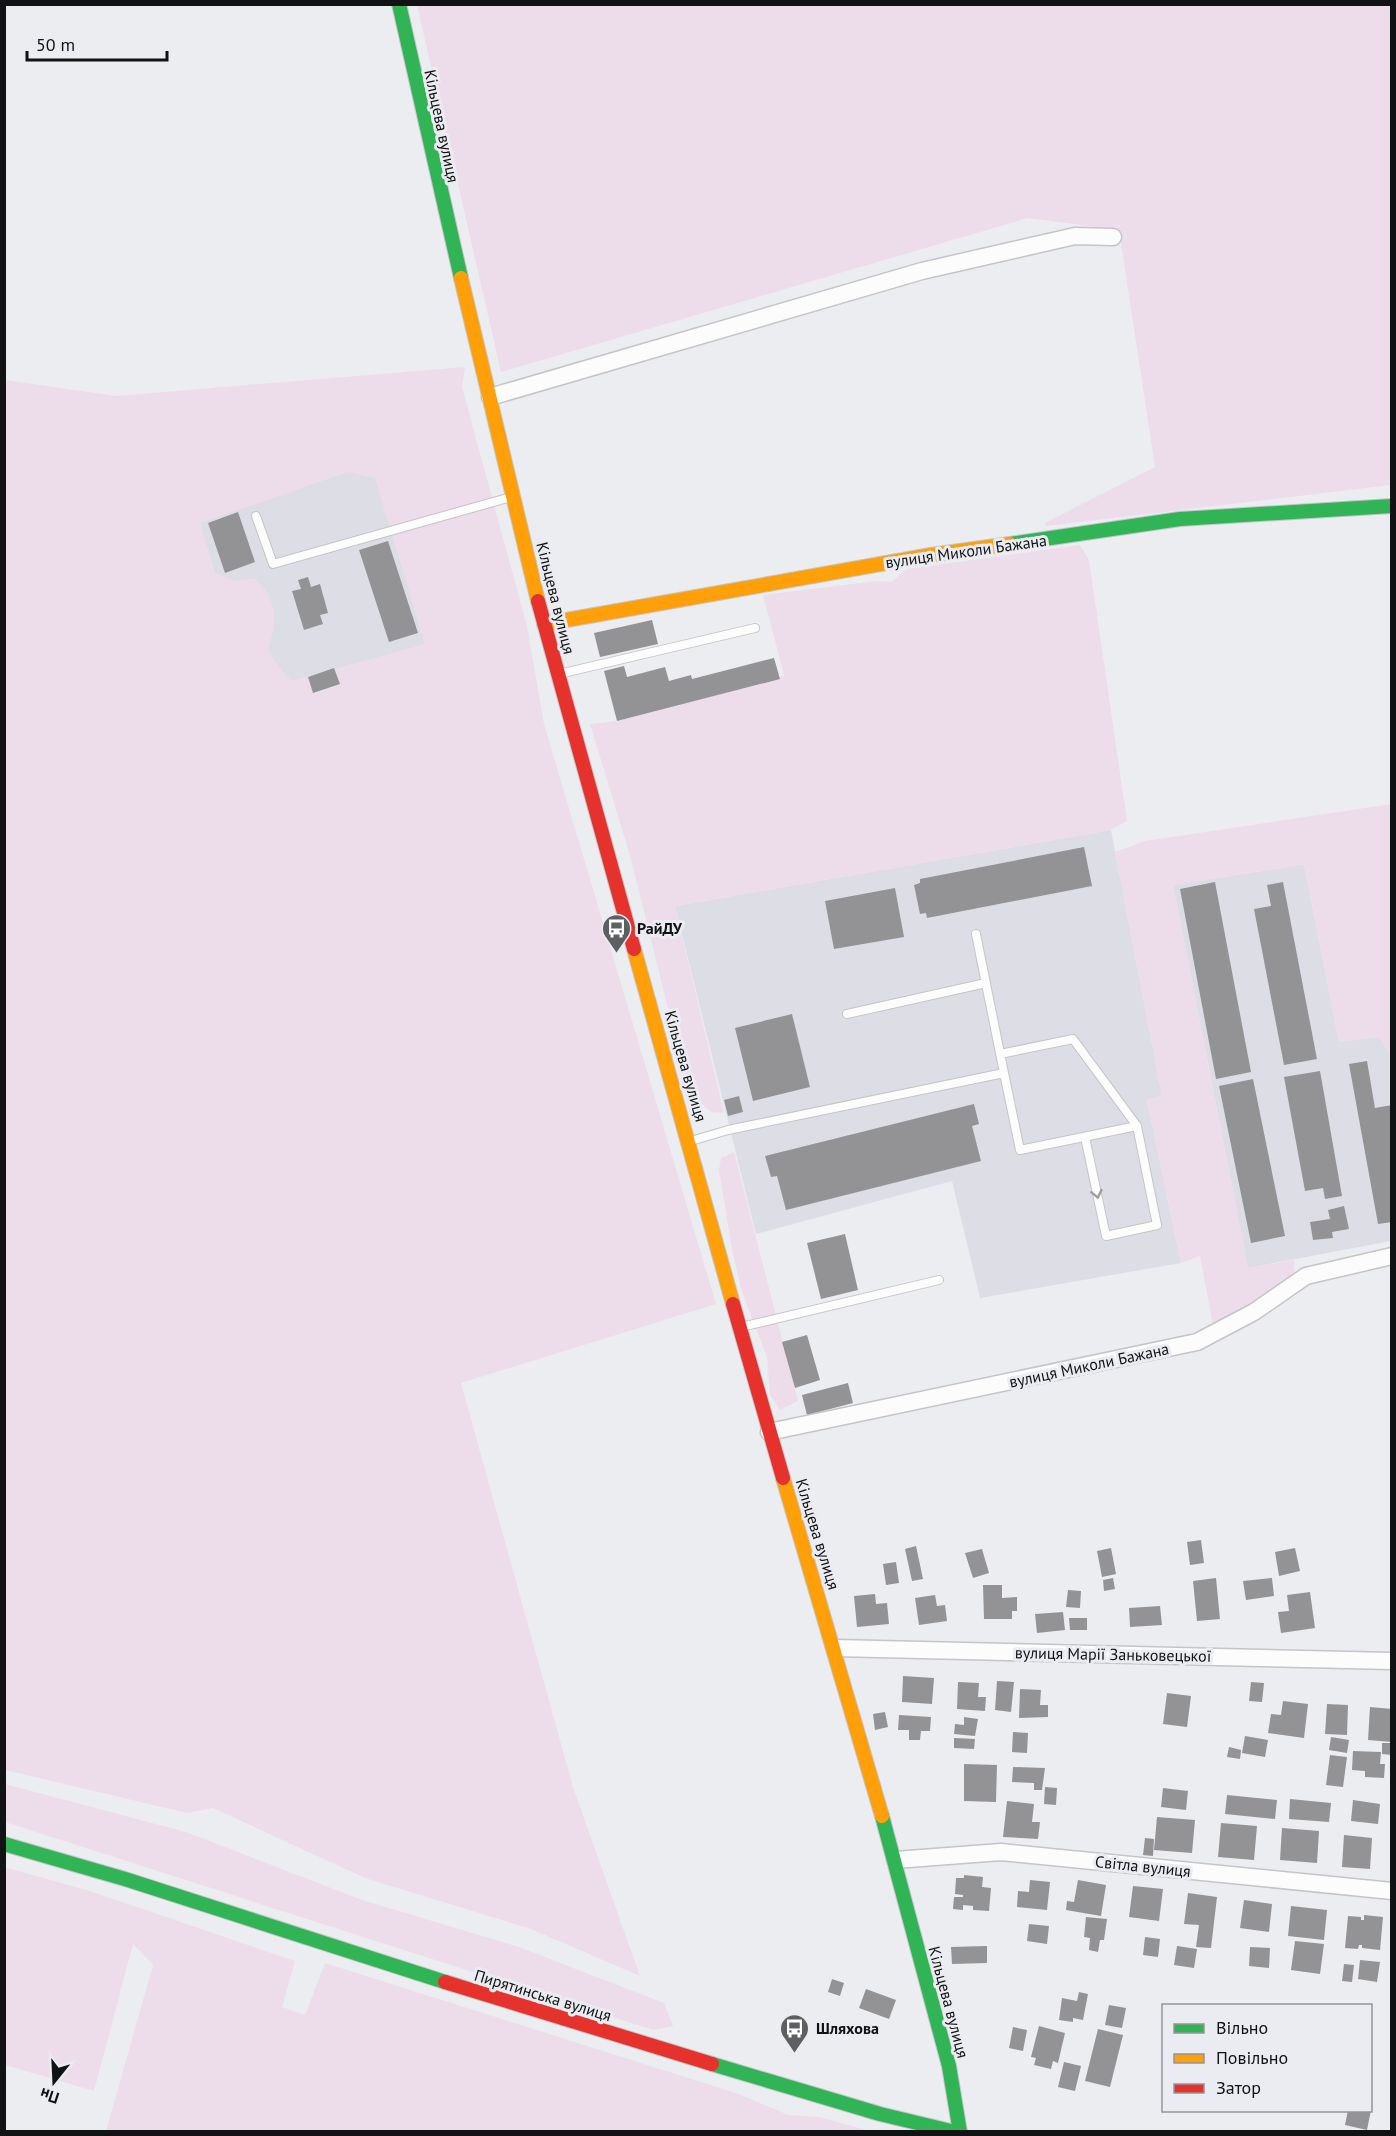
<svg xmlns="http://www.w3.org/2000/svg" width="1396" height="2136" viewBox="0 0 1396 2136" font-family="'PT Sans',sans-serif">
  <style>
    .built { fill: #dddee5 }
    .green { fill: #edddeb; fill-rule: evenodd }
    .building { fill: #939396 }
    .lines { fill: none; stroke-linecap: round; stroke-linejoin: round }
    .lane-casing { stroke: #c5c5c8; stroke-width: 10 }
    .street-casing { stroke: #c5c5c8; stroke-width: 19 }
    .fast-casing { stroke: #c5c5c8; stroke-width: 16 }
    .slow-casing { stroke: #c5c5c8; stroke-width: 16 }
    .jam-casing { stroke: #c5c5c8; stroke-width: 16 }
    .lane { stroke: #fcfcfd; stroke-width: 8 }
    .street { stroke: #fcfcfd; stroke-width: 16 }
    .fast { stroke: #30b455; stroke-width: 14 }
    .slow { stroke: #ff9f0a; stroke-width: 14 }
    .jam { stroke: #e5322d; stroke-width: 14 }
    .oneway { stroke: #9e9e9f }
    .labels { text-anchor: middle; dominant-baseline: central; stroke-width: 6; stroke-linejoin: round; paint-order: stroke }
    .street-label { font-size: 16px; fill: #111213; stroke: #ebecf1 }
    .poi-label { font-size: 16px; font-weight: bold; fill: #111213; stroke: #ebecf1; text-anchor: start }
  </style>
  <rect width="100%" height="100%" fill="#ecedf0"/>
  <path class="built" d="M 401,440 L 466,660 L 249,719 L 181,507 Z
    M 1111,830 L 1162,1096 L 1147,1100 L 1181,1263 L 980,1298 L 952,1181 L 756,1234 L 675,906 Z
    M 1304,864 L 1339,1042 L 1379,1037 L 1391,1055 L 1391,1241 L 1248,1268 L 1173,885 Z"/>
  <path class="green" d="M 417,5 L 1391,5 L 1391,485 L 1046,526 L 1045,523 L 1155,467 L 1119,230 L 1028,218 L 501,372 Z
    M 465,367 L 462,387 L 527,626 L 544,724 L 716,1304 L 461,1383 L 573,1787 L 640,1976 L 531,1929 L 365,1878 L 213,1808 L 187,1813 L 5,1770 L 5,380 L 116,396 ZM 348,472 L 375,478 L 425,644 L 291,681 L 275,662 L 268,649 C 277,620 278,600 255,579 L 235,581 L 215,573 L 200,523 Z
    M 1080,545 L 1089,560 L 1127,821 L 1111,830 L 675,906 L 724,1113 L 711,1112 L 689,1093 L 631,859 L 590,724 L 617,721 L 780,678 L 784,675 L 763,595 L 876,581 L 891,582 L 907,569 Z
    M 1391,804 L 1391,1055 L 1379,1037 L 1339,1042 L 1304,864 L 1173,885 L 1248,1268 L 1294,1260 L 1294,1274 L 1258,1301 L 1213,1325 L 1200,1256 L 1181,1263 L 1147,1100 L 1162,1095 L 1115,852 L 1145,841 Z
    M 734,1152 L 798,1401 L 780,1410 L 770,1395 L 767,1357 L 742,1292 L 732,1250 L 719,1170 L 721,1158 Z
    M 5,1784 L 186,1832 L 362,1900 L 519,1947 L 664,2003 L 673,2026 L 653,2030 L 5,1822 Z
    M 4,1867 L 90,1891 L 295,1961 L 282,2007 L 305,2015 L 325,1963 L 739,2094 L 788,2115 L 819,2117 L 870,2131 L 106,2131 L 153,1965 L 133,1944 L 94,2091 L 5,2065 Z"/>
  <path class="building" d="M 238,512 L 255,562 L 225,573 L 208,523 Z
    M 388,541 L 418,633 L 389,642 L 359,550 Z
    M 308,577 L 311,587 L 320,584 L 328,613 L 320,615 L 323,624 L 304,630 L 292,591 L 301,589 L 298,580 Z
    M 652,620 L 658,644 L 600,657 L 594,633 Z
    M 774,658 L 780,679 L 617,721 L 604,671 L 624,666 L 627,677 L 665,667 L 669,681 L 691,675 L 692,679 Z
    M 334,668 L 340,684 L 313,693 L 308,677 Z
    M 1084,847 L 1092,886 L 927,918 L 926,913 L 920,914 L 914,885 L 920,883 L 920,879 Z
    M 1215,882 L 1251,1072 L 1216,1079 L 1180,889 Z
    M 1283,882 L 1317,1059 L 1284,1065 L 1254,909 L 1271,906 L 1267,885 Z
    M 895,888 L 904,937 L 834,949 L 825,901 Z
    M 792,1014 L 810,1087 L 753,1101 L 735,1028 Z
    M 1367,1061 L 1375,1108 L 1392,1105 L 1392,1222 L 1378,1224 L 1349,1064 Z
    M 1320,1071 L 1342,1196 L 1325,1199 L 1323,1188 L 1305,1191 L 1284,1077 Z
    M 1253,1079 L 1285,1236 L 1251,1243 L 1219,1086 Z
    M 739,1096 L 743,1112 L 728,1116 L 724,1100 Z
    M 974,1104 L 979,1124 L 972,1126 L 981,1161 L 786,1210 L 777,1176 L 771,1177 L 765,1156 Z
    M 1344,1206 L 1349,1229 L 1332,1232 L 1333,1238 L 1313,1240 L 1310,1222 L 1330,1219 L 1328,1210 Z
    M 845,1234 L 858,1290 L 821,1299 L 807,1243 Z
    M 807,1335 L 820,1380 L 795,1388 L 782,1342 Z
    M 848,1383 L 853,1403 L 807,1415 L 802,1395 Z
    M 1201,1540 L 1204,1563 L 1190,1565 L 1187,1542 Z
    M 916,1546 L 923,1579 L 912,1581 L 905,1549 Z
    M 1111,1548 L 1116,1574 L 1102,1577 L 1097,1551 Z
    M 1295,1548 L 1300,1571 L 1279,1576 L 1275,1552 Z
    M 982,1549 L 989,1573 L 973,1578 L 965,1553 Z
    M 896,1562 L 899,1583 L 886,1585 L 883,1564 Z
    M 1113,1578 L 1115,1589 L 1104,1591 L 1103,1580 Z
    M 1216,1578 L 1220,1619 L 1197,1621 L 1193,1581 Z
    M 1272,1578 L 1274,1596 L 1246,1600 L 1243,1581 Z
    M 983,1585 L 1002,1585 L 1002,1598 L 1017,1597 L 1017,1611 L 1012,1611 L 1012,1619 L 984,1619 Z
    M 1068,1590 L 1081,1591 L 1080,1608 L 1066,1607 Z
    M 1310,1592 L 1315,1628 L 1281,1633 L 1278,1612 L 1289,1611 L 1287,1595 Z
    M 875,1594 L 876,1604 L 887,1603 L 889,1624 L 857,1627 L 854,1596 Z
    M 935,1595 L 937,1606 L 945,1605 L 947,1621 L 919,1625 L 915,1598 Z
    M 1160,1606 L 1162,1625 L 1130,1627 L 1129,1608 Z
    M 1063,1612 L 1065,1630 L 1037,1633 L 1035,1614 Z
    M 1069,1618 L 1087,1618 L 1087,1630 L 1070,1630 Z
    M 903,1676 L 934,1678 L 932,1704 L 902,1702 Z
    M 997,1681 L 1014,1682 L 1011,1712 L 995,1710 Z
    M 958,1682 L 979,1683 L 978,1697 L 986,1697 L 985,1711 L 957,1709 Z
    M 1251,1682 L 1264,1683 L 1262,1702 L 1249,1701 Z
    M 1020,1689 L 1041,1690 L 1040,1705 L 1048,1705 L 1048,1717 L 1019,1718 Z
    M 1167,1693 L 1191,1696 L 1187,1727 L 1163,1724 Z
    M 1283,1701 L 1308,1704 L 1304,1738 L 1268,1733 L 1271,1714 L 1281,1715 Z
    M 1327,1704 L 1348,1705 L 1347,1735 L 1325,1734 Z
    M 1370,1707 L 1392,1709 L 1392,1742 L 1368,1740 Z
    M 885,1712 L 888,1727 L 875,1730 L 873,1714 Z
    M 899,1715 L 931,1717 L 930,1731 L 921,1731 L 920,1740 L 909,1740 L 909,1730 L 898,1730 Z
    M 964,1717 L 978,1719 L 975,1736 L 954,1734 L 955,1724 L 964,1725 Z
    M 1013,1732 L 1028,1733 L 1027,1753 L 1012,1752 Z
    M 1245,1736 L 1268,1740 L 1265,1757 L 1242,1753 Z
    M 1331,1737 L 1349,1740 L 1347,1753 L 1329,1750 Z
    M 954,1738 L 975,1739 L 974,1749 L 954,1748 Z
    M 1382,1743 L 1392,1743 L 1392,1755 L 1382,1754 Z
    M 1229,1747 L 1241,1750 L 1240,1759 L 1227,1757 Z
    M 1353,1751 L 1381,1752 L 1380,1764 L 1385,1764 L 1384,1778 L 1365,1777 L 1365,1771 L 1352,1770 Z
    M 1330,1755 L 1347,1757 L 1343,1787 L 1326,1785 Z
    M 964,1764 L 997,1765 L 996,1802 L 964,1801 Z
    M 1013,1767 L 1045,1768 L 1042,1790 L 1034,1790 L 1034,1783 L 1012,1782 Z
    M 1045,1787 L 1057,1788 L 1056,1805 L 1044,1804 Z
    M 1163,1788 L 1188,1791 L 1186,1810 L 1161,1807 Z
    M 1227,1795 L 1277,1800 L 1275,1819 L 1225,1814 Z
    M 1290,1799 L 1331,1803 L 1329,1822 L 1289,1819 Z
    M 1353,1800 L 1380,1804 L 1378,1824 L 1351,1821 Z
    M 1007,1801 L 1034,1804 L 1032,1822 L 1040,1822 L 1038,1839 L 1003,1837 Z
    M 1157,1817 L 1195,1820 L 1192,1853 L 1154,1850 Z
    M 1221,1823 L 1257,1826 L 1254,1860 L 1218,1857 Z
    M 1282,1828 L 1319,1831 L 1317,1863 L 1280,1860 Z
    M 1344,1835 L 1372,1838 L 1370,1869 L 1342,1867 Z
    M 1145,1838 L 1154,1839 L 1153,1856 L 1143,1855 Z
    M 964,1875 L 983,1877 L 982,1887 L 991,1888 L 989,1911 L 973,1910 L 973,1906 L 963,1905 L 963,1910 L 953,1909 L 954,1897 L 963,1897 L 963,1895 L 955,1894 L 956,1878 L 964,1878 Z
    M 1030,1880 L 1050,1882 L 1047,1910 L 1017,1907 L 1018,1891 L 1029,1892 Z
    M 1078,1880 L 1106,1885 L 1101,1916 L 1066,1910 L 1067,1901 L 1074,1902 Z
    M 1133,1886 L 1163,1889 L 1159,1921 L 1129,1917 Z
    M 1188,1893 L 1217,1897 L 1211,1948 L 1196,1947 L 1199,1925 L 1184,1924 Z
    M 1244,1900 L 1272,1904 L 1269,1932 L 1240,1928 Z
    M 1291,1906 L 1327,1910 L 1324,1940 L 1288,1936 Z
    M 1364,1915 L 1383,1917 L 1380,1950 L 1362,1948 L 1362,1945 L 1359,1945 L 1358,1949 L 1345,1948 L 1348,1916 L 1361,1917 L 1361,1920 L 1364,1920 Z
    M 1086,1917 L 1107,1919 L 1104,1940 L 1100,1940 L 1098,1952 L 1089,1950 L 1090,1938 L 1084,1937 Z
    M 1029,1924 L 1049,1926 L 1047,1944 L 1027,1941 Z
    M 1145,1937 L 1160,1939 L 1158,1957 L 1143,1955 Z
    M 1295,1941 L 1324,1944 L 1320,1974 L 1291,1970 Z
    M 987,1946 L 987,1963 L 952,1964 L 951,1947 Z
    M 1177,1946 L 1197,1949 L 1194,1968 L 1174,1965 Z
    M 1250,1947 L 1270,1948 L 1269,1968 L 1249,1966 Z
    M 1360,1960 L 1380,1962 L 1377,1982 L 1358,1979 Z
    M 1344,1964 L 1354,1965 L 1352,1982 L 1342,1981 Z
    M 832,1979 L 844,1983 L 840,1996 L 828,1992 Z
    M 866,1989 L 896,2000 L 889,2019 L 859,2008 Z
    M 1079,1992 L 1088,1994 L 1083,2020 L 1073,2018 L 1073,2022 L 1059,2020 L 1062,1998 L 1077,2001 Z
    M 1109,2005 L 1126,2008 L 1122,2028 L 1105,2025 Z
    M 1039,2026 L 1065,2033 L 1058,2063 L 1053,2061 L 1051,2069 L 1034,2065 L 1036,2058 L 1031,2057 Z
    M 1013,2027 L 1027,2030 L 1023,2051 L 1009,2048 Z
    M 1098,2029 L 1123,2035 L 1110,2087 L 1085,2081 Z
    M 1064,2062 L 1081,2066 L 1075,2091 L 1058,2087 Z
    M 1348,2110 L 1371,2110 L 1367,2130 L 1345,2125 Z"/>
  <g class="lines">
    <defs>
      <path id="lane" d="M 256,516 L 273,564 L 511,497
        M 559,674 L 755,628
        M 847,1014 L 986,983
        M 1000,1054 L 1073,1039 L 1137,1126
        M 1004,1073 L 1020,1150 L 1137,1126 L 1157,1225 L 1106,1236 L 1085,1137
        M 691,1141 L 728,1130 L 1004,1073 L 976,934
        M 741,1327 L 939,1280"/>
      <path id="street" d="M 490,397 L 922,271 L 1075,236 L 1113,237
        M 769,1432 L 1197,1342 L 1254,1312 L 1306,1276 L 1392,1256
        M 835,1648 L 1392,1661
        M 895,1860 L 1001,1852 L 1392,1891"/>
      <path id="fast" d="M 399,4 L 461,278
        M 1010,544 L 1180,519 L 1392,506
        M 882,1816 L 949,2066 L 960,2132
        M 4,1844 L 125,1879 L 445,1982
        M 712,2064 L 880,2114 L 955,2132"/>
      <path id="slow" d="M 461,278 L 538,601
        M 544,624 L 931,555 L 1010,544
        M 634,949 L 733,1304
        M 783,1478 L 882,1816"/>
      <path id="jam" d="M 538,601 L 634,949
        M 733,1304 L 783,1478
        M 445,1982 L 712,2064"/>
    </defs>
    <use href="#lane" class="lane-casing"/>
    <use href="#street" class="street-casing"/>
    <use href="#fast" class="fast-casing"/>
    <use href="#slow" class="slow-casing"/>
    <use href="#jam" class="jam-casing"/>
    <use href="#lane" class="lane"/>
    <use href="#street" class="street"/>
    <use href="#fast" class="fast"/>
    <use href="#slow" class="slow"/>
    <use href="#jam" class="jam"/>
  </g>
  <defs><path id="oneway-chevron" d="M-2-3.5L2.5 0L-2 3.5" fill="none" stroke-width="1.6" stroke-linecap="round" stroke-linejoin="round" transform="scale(1.5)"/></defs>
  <use class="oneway" href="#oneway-chevron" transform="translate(1097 1194) rotate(78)"/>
  <defs>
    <symbol id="bus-pin" viewBox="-11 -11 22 30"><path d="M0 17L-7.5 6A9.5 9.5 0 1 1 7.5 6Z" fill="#5e5f60" stroke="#ebecf1"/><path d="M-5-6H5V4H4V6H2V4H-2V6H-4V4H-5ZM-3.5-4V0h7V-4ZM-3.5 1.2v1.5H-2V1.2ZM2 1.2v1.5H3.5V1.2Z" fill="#fff"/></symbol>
  </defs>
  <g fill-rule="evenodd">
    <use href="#bus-pin" x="600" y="912" width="33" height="45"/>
    <use href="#bus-pin" x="778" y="2012" width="33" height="45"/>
  </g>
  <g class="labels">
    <g class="street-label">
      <text transform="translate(442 126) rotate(78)">Кільцева вулиця</text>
      <text transform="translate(966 551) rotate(-8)">вулиця Миколи Бажана</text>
      <text transform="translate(556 598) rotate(76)">Кільцева вулиця</text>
      <text transform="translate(686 1066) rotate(74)">Кільцева вулиця</text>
      <text transform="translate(1089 1365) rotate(-12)">вулиця Миколи Бажана</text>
      <text transform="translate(818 1534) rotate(73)">Кільцева вулиця</text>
      <text transform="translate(1113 1654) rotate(1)">вулиця Марії Заньковецької</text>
      <text transform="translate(1143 1866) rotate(6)">Світла вулиця</text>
      <text transform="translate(543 1995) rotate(17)">Пирятинська вулиця</text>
      <text transform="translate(949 2002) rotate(75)">Кільцева вулиця</text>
    </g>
    <g class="poi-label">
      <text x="637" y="928">РайДУ</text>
      <text x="816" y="2028">Шляхова</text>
    </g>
  </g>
  <rect width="1396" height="2136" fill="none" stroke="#111213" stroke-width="12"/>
  <rect x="1162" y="2004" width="210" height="108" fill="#ebecf1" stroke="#949598" stroke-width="1.5"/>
  <rect x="1174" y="2024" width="30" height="9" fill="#30b455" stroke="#949598" stroke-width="1.5"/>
  <text x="1216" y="2034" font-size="18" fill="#111213">Вільно</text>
  <rect x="1174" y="2054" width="30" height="9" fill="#ff9f0a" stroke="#949598" stroke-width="1.5"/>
  <text x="1216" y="2064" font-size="18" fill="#111213">Повільно</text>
  <rect x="1174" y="2084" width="30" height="9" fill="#e5322d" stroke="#949598" stroke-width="1.5"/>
  <text x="1216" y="2094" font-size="18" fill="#111213">Затор</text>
  <g transform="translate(54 2082) rotate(198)" stroke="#ebecf1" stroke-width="4.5" paint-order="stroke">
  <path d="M0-4.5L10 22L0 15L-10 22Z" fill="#111213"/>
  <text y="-9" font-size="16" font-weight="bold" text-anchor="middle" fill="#111213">Пн</text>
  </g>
  <path d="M27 51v9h140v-9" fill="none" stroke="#111213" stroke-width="3"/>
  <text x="36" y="51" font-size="18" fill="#111213" stroke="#ebecf1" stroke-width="4.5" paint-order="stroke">50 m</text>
</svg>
